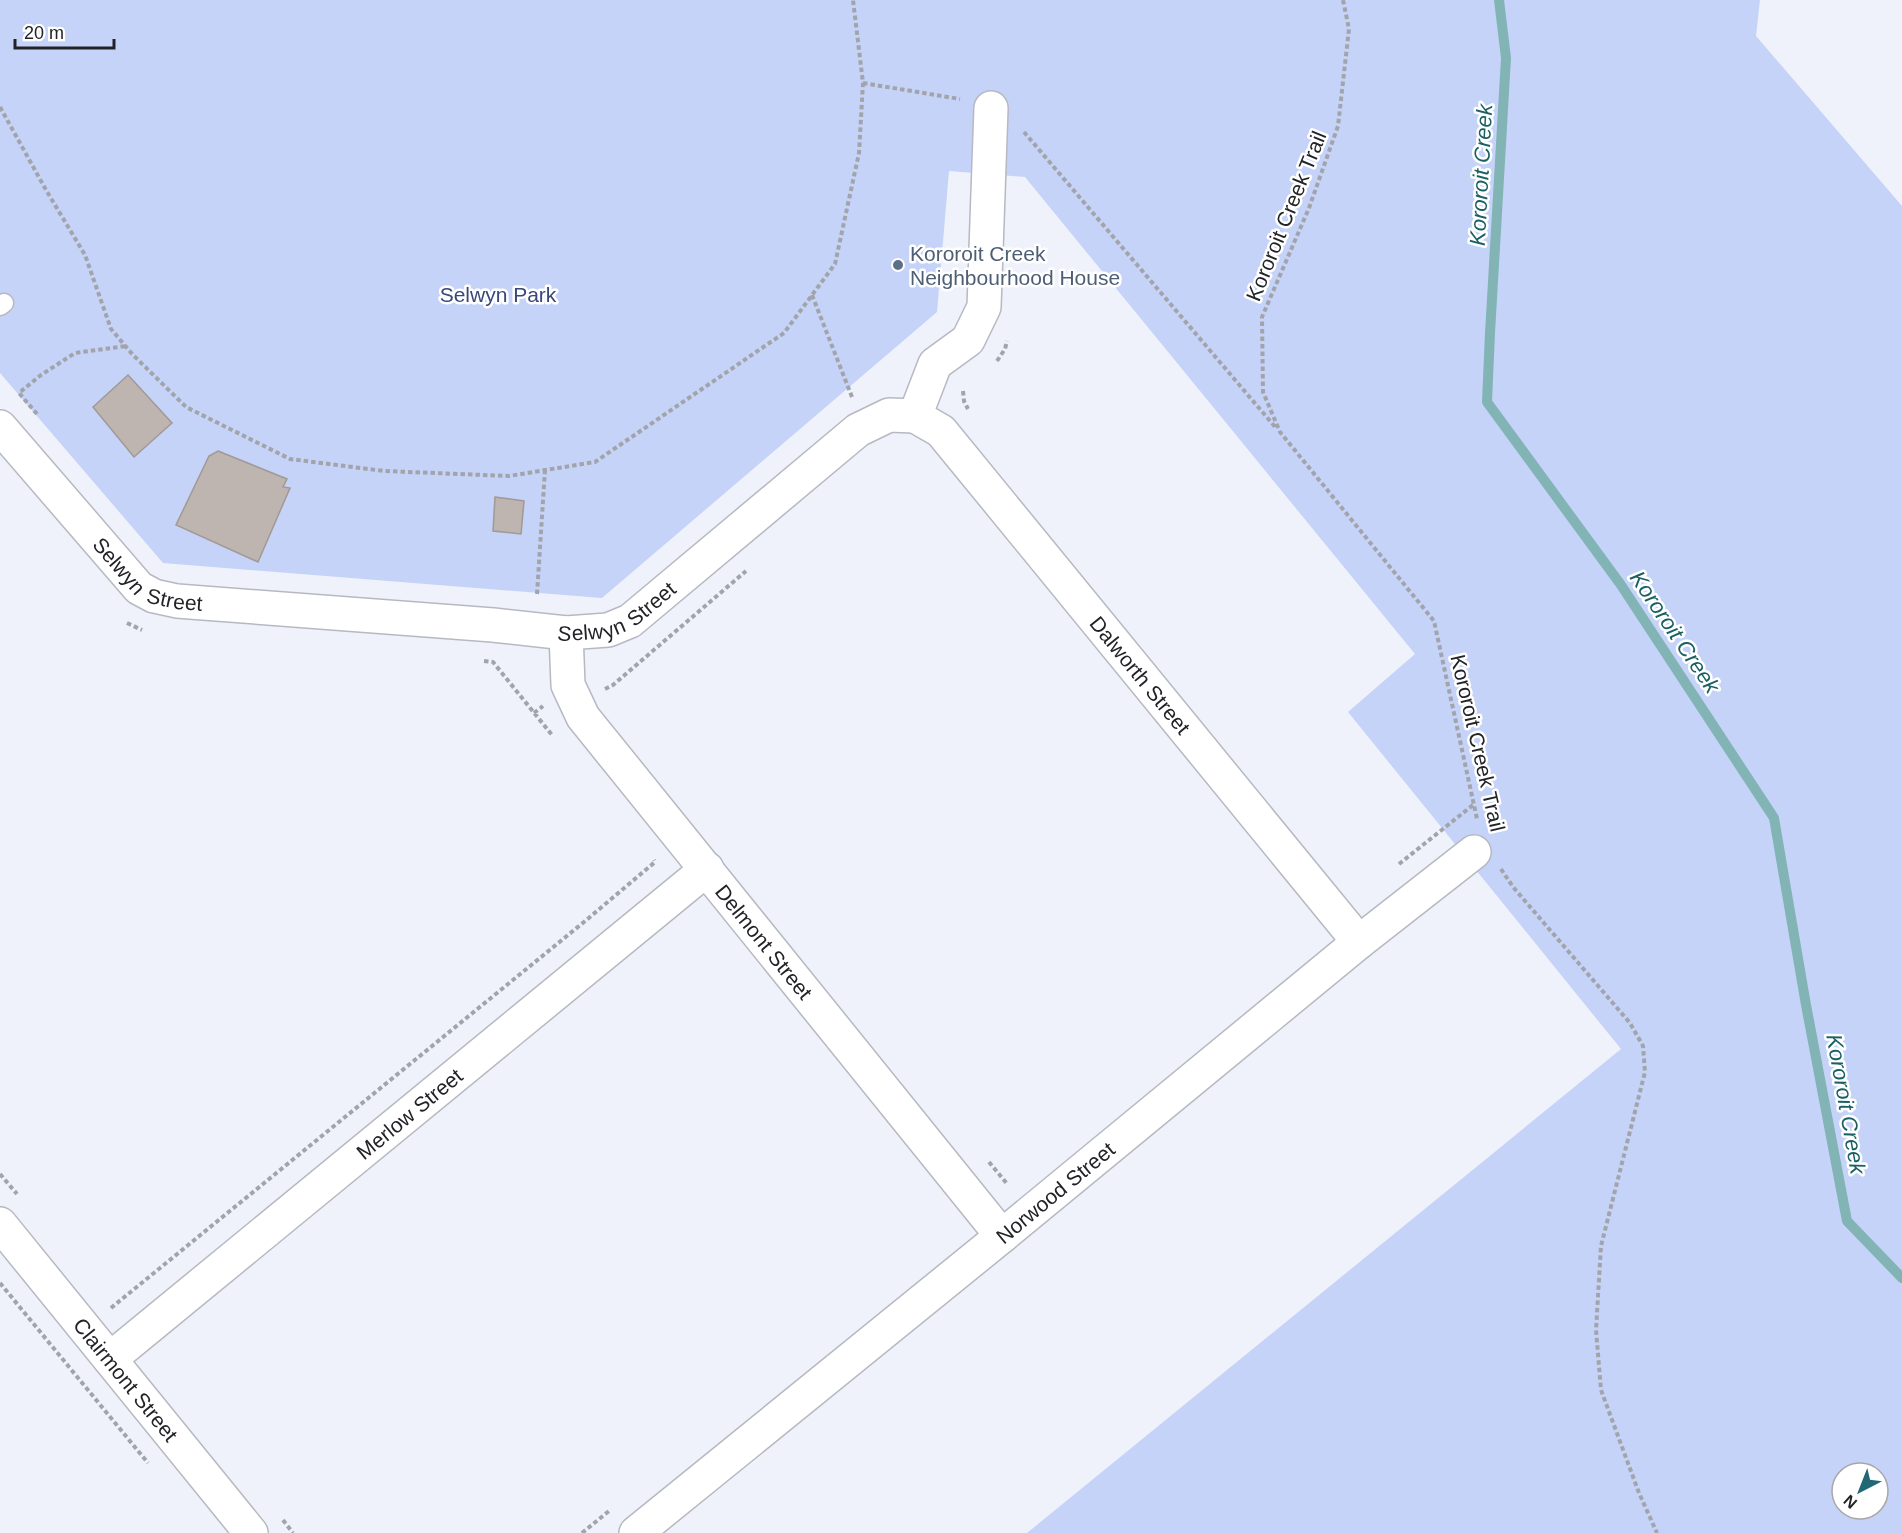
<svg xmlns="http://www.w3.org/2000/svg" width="1902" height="1533" viewBox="0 0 1902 1533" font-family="Arial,sans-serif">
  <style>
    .green { fill: #c6d3f8; fill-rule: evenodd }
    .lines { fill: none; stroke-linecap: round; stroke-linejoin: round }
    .stream { stroke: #82b4b6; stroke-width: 10 }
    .building { fill: #beb5b1; stroke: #a19995; stroke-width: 1.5 }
    .lane-casing { stroke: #b6b9c1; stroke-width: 21 }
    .street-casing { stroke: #b6b9c1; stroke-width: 36 }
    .path { stroke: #a2a4ab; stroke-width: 4; stroke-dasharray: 4.5 3; stroke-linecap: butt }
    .lane { stroke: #fff; stroke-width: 18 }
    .street { stroke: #fff; stroke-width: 33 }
    .service-dot { fill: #5c6f8a; stroke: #fff; stroke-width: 2 }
    .labels { text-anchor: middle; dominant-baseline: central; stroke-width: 5; stroke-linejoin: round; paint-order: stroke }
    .street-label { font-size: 21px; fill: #222326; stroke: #fff }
    .service-label { font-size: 21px; fill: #4e5e75; stroke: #fff; text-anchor: start }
    .park-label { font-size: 21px; fill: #3a4879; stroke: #fff }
    .water-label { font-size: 22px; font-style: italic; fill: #1a6062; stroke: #fff }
  </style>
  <rect width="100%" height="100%" fill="#eff2fb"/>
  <path class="green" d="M 0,0 L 1760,0 L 1756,36 L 1902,206 L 1902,1533 L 1027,1533 L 1621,1049 L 1348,712 L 1415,654 L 1025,177 L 949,171 L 937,312 L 602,598 L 163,563 L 0,373 ZM 1842,1473 L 1878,1473 L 1878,1509 L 1842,1509 Z"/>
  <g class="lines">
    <path class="stream" d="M 1499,0 L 1506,58 L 1490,333 L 1487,402 L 1621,585 L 1774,818 L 1806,1005 L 1847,1221 L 1902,1278"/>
  </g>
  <path class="building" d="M 128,375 L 172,423 L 134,457 L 93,407 Z
    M 218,451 L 287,479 L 283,487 L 290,488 L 258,562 L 176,525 L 209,456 Z
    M 495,497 L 524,501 L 521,534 L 493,531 Z"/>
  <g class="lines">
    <defs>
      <path id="lane" d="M 0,306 L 4,303"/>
      <g id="street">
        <path id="s1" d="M 915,416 L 941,431 L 1359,942"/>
        <path id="s2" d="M 0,427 L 139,588 L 154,596 L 177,601 L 493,625 L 566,633 L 608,630 L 630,621 L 858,430 L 889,415 L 915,416 L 935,364 L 968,340 L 984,307 L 991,108"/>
        <path id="s3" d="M 566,633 L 568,685 L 583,717 L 1002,1236"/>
        <path id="s4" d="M 0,1224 L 251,1533"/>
        <path id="s5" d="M 110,1359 L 707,869"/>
        <path id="s6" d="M 636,1533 L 1002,1236 L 1359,942 L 1474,852"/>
      </g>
    </defs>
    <use href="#lane" class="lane-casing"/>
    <use href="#street" class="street-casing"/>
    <path class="path" d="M 1343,0 L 1349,29 L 1338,126 L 1309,208 L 1262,317 L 1263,392 L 1280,432 L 1434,621 L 1477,819
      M 863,83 L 960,99
      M 0,107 L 46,190 L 85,255 L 111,329 L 133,355 L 186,407 L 290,459 L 384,471 L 509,476 L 595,462 L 784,333 L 835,264 L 859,153 L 863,83 L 853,0
      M 1024,132 L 1276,428
      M 812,295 L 852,397
      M 997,361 L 1005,349 L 1007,341
      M 963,391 L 964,401 L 968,409
      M 37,414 L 19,393 L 41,375 L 75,353 L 126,346
      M 537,594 L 545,470
      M 127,623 L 142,630
      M 484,661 L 493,662 L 552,735
      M 605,689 L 613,685 L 746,571
      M 534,713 L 543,706
      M 1399,864 L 1473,805
      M 1501,869 L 1513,887 L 1630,1023 L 1643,1046 L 1645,1072 L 1601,1246 L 1596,1330 L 1601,1390 L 1639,1493 L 1657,1533
      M 989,1162 L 1008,1185
      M 0,1174 L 17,1194
      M 0,1283 L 148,1463
      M 111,1308 L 584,922 L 655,862 L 654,860
      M 283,1520 L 293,1533
      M 582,1533 L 609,1511"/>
    <use href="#lane" class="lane"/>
    <use href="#street" class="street"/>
  </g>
  <circle class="service-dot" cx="898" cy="265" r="6"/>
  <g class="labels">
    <g class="street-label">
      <text transform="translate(1286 216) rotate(-68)">Kororoit Creek Trail</text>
      <text stroke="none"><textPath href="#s2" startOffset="214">Selwyn Street</textPath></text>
      <text stroke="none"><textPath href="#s2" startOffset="700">Selwyn Street</textPath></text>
      <text stroke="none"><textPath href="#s1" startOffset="345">Dalworth Street</textPath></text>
      <text transform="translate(1478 743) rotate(77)">Kororoit Creek Trail</text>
      <text stroke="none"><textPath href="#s3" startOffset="376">Delmont Street</textPath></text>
      <text stroke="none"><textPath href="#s5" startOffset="387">Merlow Street</textPath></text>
      <text stroke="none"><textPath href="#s6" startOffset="540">Norwood Street</textPath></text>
      <text stroke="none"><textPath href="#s4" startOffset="200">Clairmont Street</textPath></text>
    </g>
    <g class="service-label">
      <text x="910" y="253">Kororoit Creek<tspan x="910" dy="24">Neighbourhood House</tspan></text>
    </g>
    <g class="park-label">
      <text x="498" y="294">Selwyn Park</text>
    </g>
    <g class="water-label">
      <text transform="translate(1481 175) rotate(-87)">Kororoit Creek</text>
      <text transform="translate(1675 632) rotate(56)">Kororoit Creek</text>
      <text transform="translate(1846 1104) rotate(80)">Kororoit Creek</text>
    </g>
  </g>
  <g transform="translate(1860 1491) rotate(222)"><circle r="28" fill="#ffffff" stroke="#a7a7a8" stroke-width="1.5"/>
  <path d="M0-4.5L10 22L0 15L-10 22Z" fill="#1f6874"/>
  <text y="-9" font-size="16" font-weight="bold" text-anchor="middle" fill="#222326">N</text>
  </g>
  <path d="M15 39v9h99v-9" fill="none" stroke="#222326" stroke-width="3"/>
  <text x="24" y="39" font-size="18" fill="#222326" stroke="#ffffff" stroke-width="4.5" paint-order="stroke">20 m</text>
</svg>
